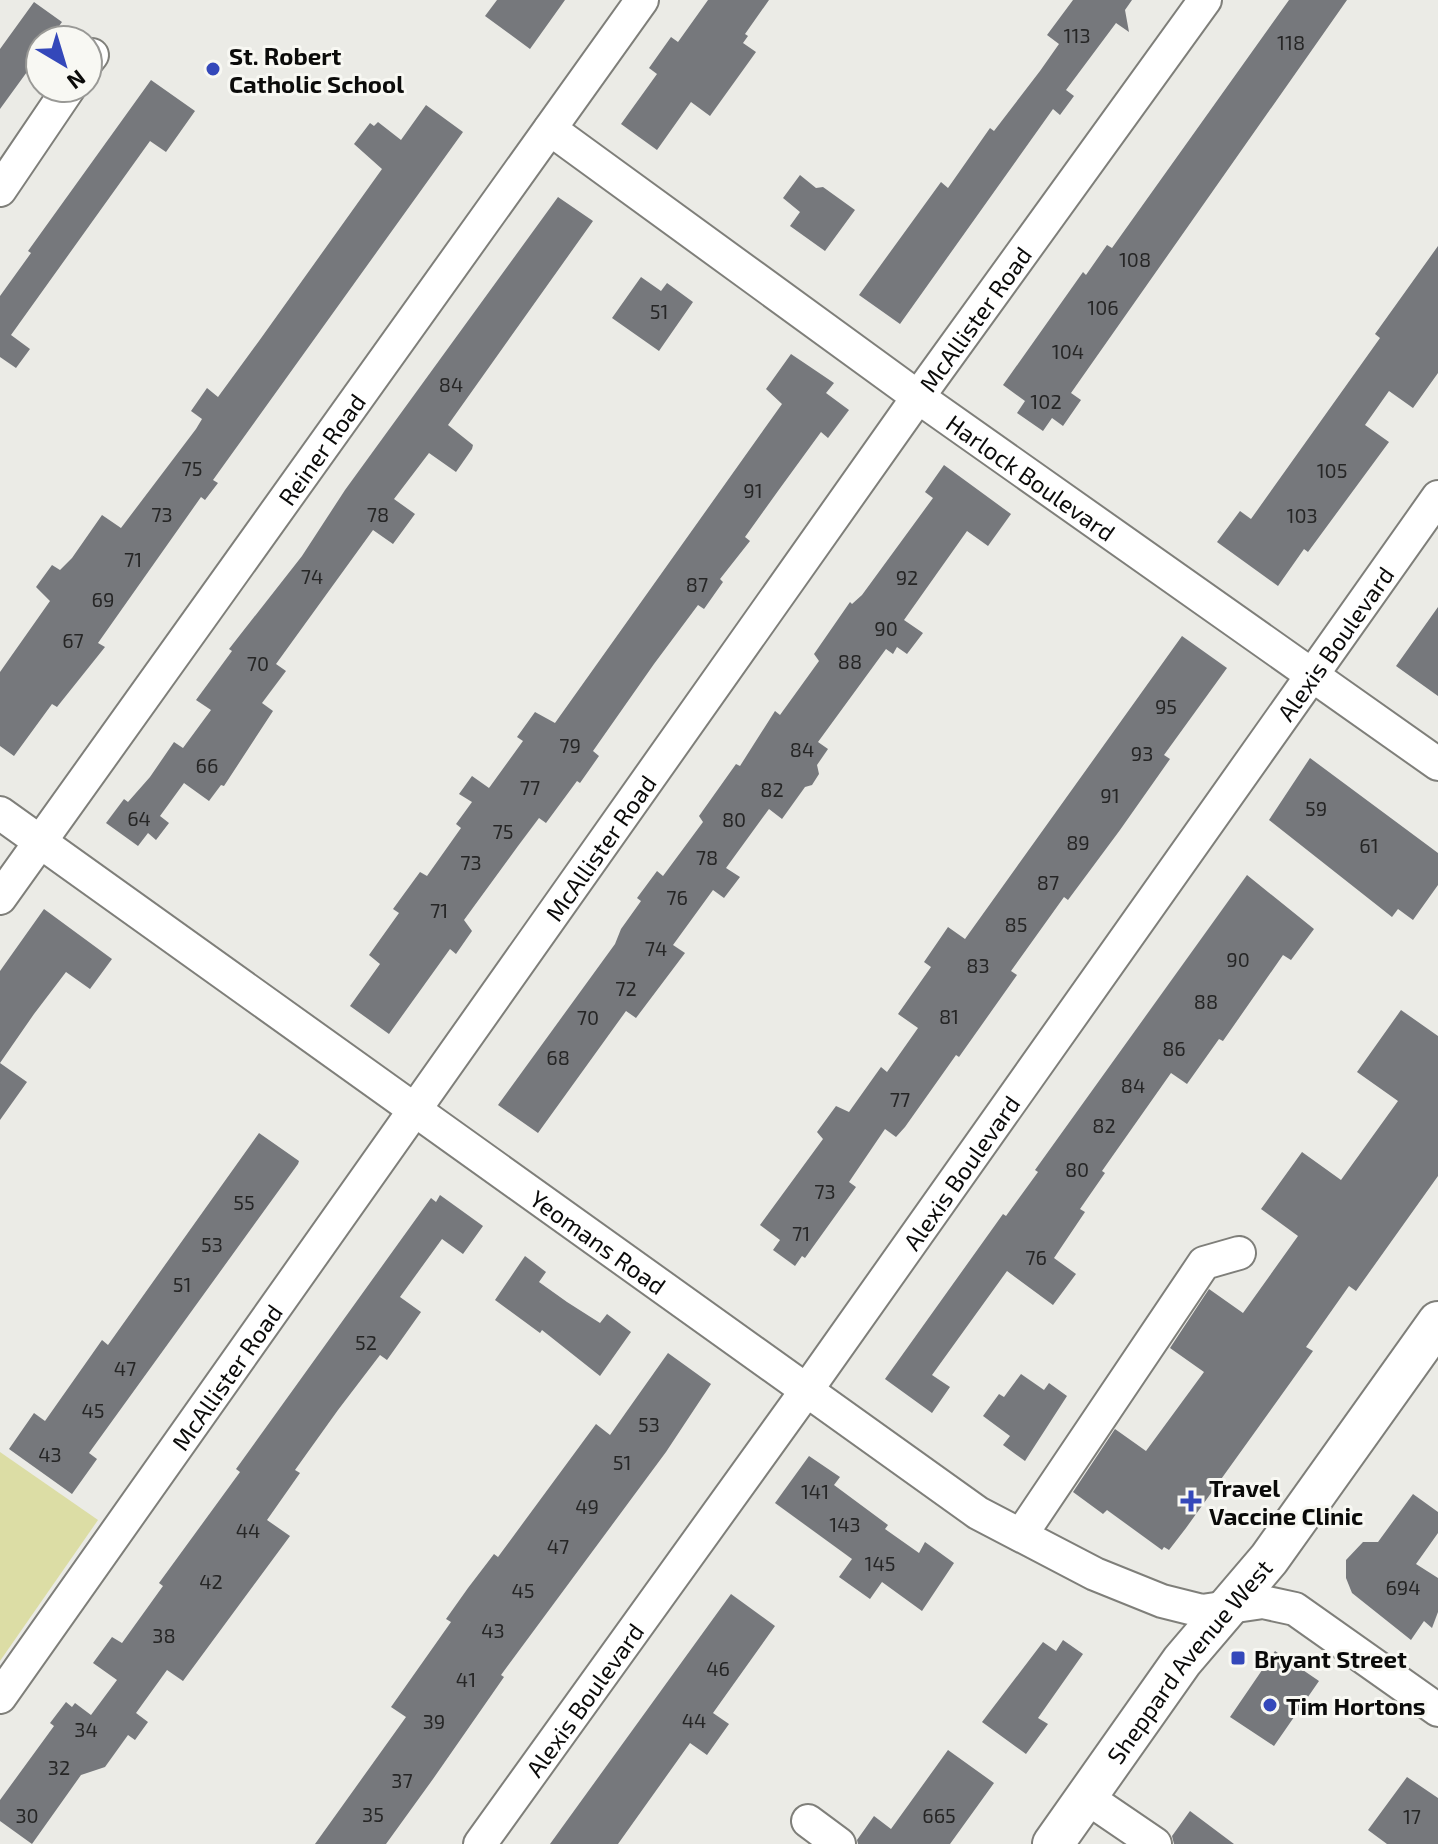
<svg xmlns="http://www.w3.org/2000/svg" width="1438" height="1844" viewBox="0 0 1438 1844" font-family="'Exo 2',sans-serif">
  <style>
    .green { fill: #dcdda5 }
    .building { fill: #76787c }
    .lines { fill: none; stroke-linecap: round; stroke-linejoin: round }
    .minor-casing { stroke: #7f7f7a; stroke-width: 36 }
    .major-casing { stroke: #7f7f7a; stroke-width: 44 }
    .minor { stroke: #fff; stroke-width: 32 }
    .major { stroke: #fff; stroke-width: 40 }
    .poi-dot { fill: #3448ba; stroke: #f8f8f3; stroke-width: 3 }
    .labels { text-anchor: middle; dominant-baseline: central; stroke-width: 6; stroke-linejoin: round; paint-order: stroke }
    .number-label { font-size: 20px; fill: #262626 }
    .poi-label { font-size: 24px; font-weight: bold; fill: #0b0b0a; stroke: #f8f8f3; text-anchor: start }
    .street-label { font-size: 24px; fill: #0b0b0a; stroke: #f8f8f3 }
  </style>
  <rect width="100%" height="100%" fill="#ebebe6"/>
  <path class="green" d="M 0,1452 L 98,1520 L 0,1661 Z"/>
  <path class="building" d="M 497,0 L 565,0 L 530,49 L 485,16 Z
    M 708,0 L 769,0 L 745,34 L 748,36 L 743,43 L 756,52 L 710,116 L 691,102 L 657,150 L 621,124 L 657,74 L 649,68 L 671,37 L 678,42 Z
    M 1073,0 L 1132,0 L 1125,10 L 1129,32 L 1116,23 L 1066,90 L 1074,96 L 1060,115 L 1053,109 L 900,324 L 859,295 L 941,182 L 948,188 L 990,128 L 994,131 L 1040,71 L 1059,44 L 1047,35 Z
    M 1289,0 L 1347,0 L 1071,393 L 1081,400 L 1063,426 L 1052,418 L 1043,431 L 1017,413 L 1025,401 L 1003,385 L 1083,272 L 1086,275 L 1107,245 L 1112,248 Z
    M 34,2 L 62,22 L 49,40 L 40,40 L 40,54 L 0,109 L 0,49 Z
    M 151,80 L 195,111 L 166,152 L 150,141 L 11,335 L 30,349 L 16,368 L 0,357 L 0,296 L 31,253 L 28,251 Z
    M 426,105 L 463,132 L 213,480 L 218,483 L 205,500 L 201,497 L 98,643 L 105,647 L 57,707 L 52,704 L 14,756 L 0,746 L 0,672 L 50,601 L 36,587 L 52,565 L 60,570 L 72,558 L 102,515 L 121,528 L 196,429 L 202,419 L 191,411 L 207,388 L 218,397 L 259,341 L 382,169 L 354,144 L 370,123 L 374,126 L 378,122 L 401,140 Z
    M 800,175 L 816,188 L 823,187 L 855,210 L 825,251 L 790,226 L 800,212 L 783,198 Z
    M 558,197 L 593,221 L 448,425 L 473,445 L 472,449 L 456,472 L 429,453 L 394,499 L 415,514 L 393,544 L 373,530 L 276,664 L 286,671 L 262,703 L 273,711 L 224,786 L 221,785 L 209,801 L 184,783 L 160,816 L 169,823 L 156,840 L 148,833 L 138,846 L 106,823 L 124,799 L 128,802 L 150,777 L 174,742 L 183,748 L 211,710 L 196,700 L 232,651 L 229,649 L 302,556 L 345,490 Z
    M 1438,246 L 1438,373 L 1413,408 L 1389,391 L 1365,425 L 1389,442 L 1308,552 L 1304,549 L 1278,586 L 1217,542 L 1240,511 L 1251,519 L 1380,338 L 1375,334 Z
    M 641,277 L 661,291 L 667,283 L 693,302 L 659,351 L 612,318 Z
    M 791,354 L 834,383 L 826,393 L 849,410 L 828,438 L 821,432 L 778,491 L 745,537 L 750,541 L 720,579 L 723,582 L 704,609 L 698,605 L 654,664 L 593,751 L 599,756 L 580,783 L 577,781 L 546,823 L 539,818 L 518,846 L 464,920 L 472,931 L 456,954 L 450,949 L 389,1034 L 350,1006 L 380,964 L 369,955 L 399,913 L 393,909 L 420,872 L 427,876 L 461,828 L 456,824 L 472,802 L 459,794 L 472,776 L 489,788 L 523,741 L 517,737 L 535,712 L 555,723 L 782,404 L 766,389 Z
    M 944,465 L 1011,514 L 988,546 L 967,531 L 904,620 L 923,633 L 907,654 L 897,647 L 893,654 L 886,649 L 818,742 L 828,749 L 817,765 L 819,774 L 812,785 L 805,787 L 782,819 L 769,809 L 726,868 L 740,877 L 724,898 L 713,890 L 673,945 L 685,953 L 682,957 L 636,1018 L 626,1011 L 538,1133 L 498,1105 L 615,944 L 621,929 L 641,901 L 637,898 L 657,871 L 663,876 L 703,822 L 699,816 L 736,764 L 740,766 L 775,711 L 780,715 L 819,661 L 814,654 L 850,602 L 852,604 L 862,595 L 933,498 L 925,492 Z
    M 1438,607 L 1438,696 L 1396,666 Z
    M 1182,636 L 1227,668 L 1164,755 L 1170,759 L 1120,830 L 1068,900 L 1064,897 L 1011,971 L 1017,975 L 959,1057 L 956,1055 L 905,1127 L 896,1137 L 885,1129 L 849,1182 L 856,1187 L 805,1258 L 802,1256 L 795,1266 L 773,1250 L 780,1240 L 760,1225 L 823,1139 L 817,1132 L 836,1106 L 849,1112 L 881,1067 L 887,1072 L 918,1028 L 898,1014 L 931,967 L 924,962 L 948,927 L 965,939 Z
    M 1310,758 L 1438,853 L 1438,885 L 1413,920 L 1398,909 L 1392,917 L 1269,820 Z
    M 1247,875 L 1314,929 L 1291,960 L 1283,955 L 1223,1041 L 1219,1039 L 1187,1084 L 1171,1073 L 1102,1171 L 1105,1173 L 1080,1209 L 1085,1212 L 1054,1258 L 1076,1274 L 1053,1305 L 1007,1271 L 932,1375 L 950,1387 L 932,1413 L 885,1379 L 1003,1214 L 1006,1216 L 1038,1172 L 1035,1170 Z
    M 44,909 L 112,959 L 90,989 L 66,972 L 34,1014 L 0,1063 L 27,1082 L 0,1120 L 0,971 Z
    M 1401,1010 L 1438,1036 L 1438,1176 L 1356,1291 L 1349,1286 L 1306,1347 L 1313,1351 L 1186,1528 L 1169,1550 L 1164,1547 L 1162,1550 L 1107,1510 L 1103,1514 L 1073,1492 L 1115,1429 L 1146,1451 L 1204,1372 L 1170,1348 L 1209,1289 L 1243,1313 L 1298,1236 L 1261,1209 L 1302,1152 L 1341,1180 L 1398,1101 L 1357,1072 Z
    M 259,1133 L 299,1161 L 298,1164 L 89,1453 L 97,1459 L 72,1494 L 9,1449 L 34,1413 L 45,1421 L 102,1340 L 108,1345 Z
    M 440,1195 L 483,1226 L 463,1254 L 442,1239 L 400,1297 L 421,1312 L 387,1360 L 380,1355 L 338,1410 L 295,1470 L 300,1473 L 267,1520 L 290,1536 L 183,1681 L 167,1670 L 136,1713 L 148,1722 L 135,1740 L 128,1735 L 105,1767 L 81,1775 L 32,1844 L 0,1821 L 0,1800 L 54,1726 L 50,1723 L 66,1702 L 72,1707 L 75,1703 L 91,1715 L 117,1680 L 93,1663 L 112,1637 L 122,1643 L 163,1586 L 159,1583 L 240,1472 L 236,1469 L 431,1198 L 436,1202 Z
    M 525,1256 L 546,1272 L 539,1282 L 567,1302 L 600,1323 L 607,1314 L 631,1332 L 600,1376 L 542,1330 L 540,1333 L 495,1300 Z
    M 668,1353 L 711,1384 L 666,1452 L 501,1675 L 504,1677 L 433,1779 L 386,1844 L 315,1844 L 406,1717 L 391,1707 L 451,1622 L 446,1619 L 468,1588 L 494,1554 L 498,1557 L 596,1424 L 610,1435 Z
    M 1021,1374 L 1044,1390 L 1049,1383 L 1067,1396 L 1025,1461 L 1003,1445 L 1010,1436 L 983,1416 L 999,1394 L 1004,1397 Z
    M 809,1456 L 840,1477 L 834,1485 L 888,1525 L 885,1529 L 919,1553 L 925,1542 L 954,1563 L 922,1611 L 882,1582 L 870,1599 L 839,1577 L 852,1559 L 775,1503 Z
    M 1413,1494 L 1438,1512 L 1438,1533 L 1416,1564 L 1438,1578 L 1438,1612 L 1432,1628 L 1424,1621 L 1411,1640 L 1352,1593 L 1346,1578 L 1346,1560 L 1363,1542 L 1378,1542 Z
    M 731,1594 L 775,1626 L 713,1713 L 729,1724 L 707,1755 L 690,1743 L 618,1844 L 550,1844 Z
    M 1063,1640 L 1083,1654 L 1038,1718 L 1048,1724 L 1026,1754 L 982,1722 L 1043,1642 L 1056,1651 Z
    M 1275,1651 L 1319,1681 L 1274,1746 L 1230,1717 Z
    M 948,1750 L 994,1783 L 950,1844 L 858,1844 L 857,1840 L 874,1816 L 891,1829 Z
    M 1407,1777 L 1438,1798 L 1438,1844 L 1387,1844 L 1368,1830 Z
    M 1190,1811 L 1234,1844 L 1174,1844 L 1172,1836 Z"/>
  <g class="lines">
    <defs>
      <g id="minor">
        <path d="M 88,60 L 92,55"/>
        <path id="s1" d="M 550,129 L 918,397 L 1438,764"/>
        <path d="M 0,190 L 69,88"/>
        <path id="s2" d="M 0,813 L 978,1513 L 1095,1574 L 1162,1601 L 1202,1611 L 1263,1602 L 1295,1609 L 1438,1710"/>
        <path id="s3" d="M 0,898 L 642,0"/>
        <path d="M 1021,1535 L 1204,1263 L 1239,1253"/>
        <path id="s4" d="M 0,1697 L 918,397 L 1205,0"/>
        <path d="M 1086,1797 L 1155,1844"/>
        <path d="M 808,1821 L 839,1844"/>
        <path id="s5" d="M 480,1844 L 806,1391 L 1438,497"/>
      </g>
      <g id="major">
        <path id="s6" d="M 1053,1844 L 1182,1661 L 1269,1559 L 1438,1322"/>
      </g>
    </defs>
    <use href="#minor" class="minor-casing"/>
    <use href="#major" class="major-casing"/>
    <use href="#minor" class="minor"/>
    <use href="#major" class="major"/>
  </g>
  <g class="poi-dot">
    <circle cx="213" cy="69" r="8"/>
    <path d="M1187 1489h8v8h8v8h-8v8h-8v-8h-8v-8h8z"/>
    <rect x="1230" y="1650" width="16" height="16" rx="4"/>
    <circle cx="1270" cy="1705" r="8"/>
  </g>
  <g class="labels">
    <g class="number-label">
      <text x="1077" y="35">113</text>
      <text x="1291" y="42">118</text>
      <text x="1135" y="259">108</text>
      <text x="1103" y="307">106</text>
      <text x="659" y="311">51</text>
      <text x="1068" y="351">104</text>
      <text x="451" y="384">84</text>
      <text x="1046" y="401">102</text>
      <text x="192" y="468">75</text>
      <text x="1332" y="470">105</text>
      <text x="753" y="490">91</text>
      <text x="162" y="514">73</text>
      <text x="378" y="514">78</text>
      <text x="1302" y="515">103</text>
      <text x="133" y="559">71</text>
      <text x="312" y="576">74</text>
      <text x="907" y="577">92</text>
      <text x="697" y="584">87</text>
      <text x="103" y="599">69</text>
      <text x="886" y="628">90</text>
      <text x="73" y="640">67</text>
      <text x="850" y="661">88</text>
      <text x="258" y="663">70</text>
      <text x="1166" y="706">95</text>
      <text x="570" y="745">79</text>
      <text x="802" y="749">84</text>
      <text x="1142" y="753">93</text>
      <text x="207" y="765">66</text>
      <text x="530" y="787">77</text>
      <text x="772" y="789">82</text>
      <text x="1110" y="795">91</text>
      <text x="1316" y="808">59</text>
      <text x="139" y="818">64</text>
      <text x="734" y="819">80</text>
      <text x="503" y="831">75</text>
      <text x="1078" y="842">89</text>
      <text x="1369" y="845">61</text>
      <text x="707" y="857">78</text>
      <text x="471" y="862">73</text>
      <text x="1048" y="882">87</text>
      <text x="677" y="897">76</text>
      <text x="439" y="910">71</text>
      <text x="1016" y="924">85</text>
      <text x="656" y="948">74</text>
      <text x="1238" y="959">90</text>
      <text x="978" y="965">83</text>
      <text x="626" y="988">72</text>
      <text x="1206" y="1001">88</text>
      <text x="949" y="1016">81</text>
      <text x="588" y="1017">70</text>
      <text x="1174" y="1048">86</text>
      <text x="558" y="1057">68</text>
      <text x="1133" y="1085">84</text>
      <text x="900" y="1099">77</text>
      <text x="1104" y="1125">82</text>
      <text x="1077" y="1169">80</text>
      <text x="825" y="1191">73</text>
      <text x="244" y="1202">55</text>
      <text x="801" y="1233">71</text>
      <text x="212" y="1244">53</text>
      <text x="1036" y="1257">76</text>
      <text x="182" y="1284">51</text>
      <text x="366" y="1342">52</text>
      <text x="125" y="1368">47</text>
      <text x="93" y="1410">45</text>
      <text x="649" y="1424">53</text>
      <text x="50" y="1454">43</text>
      <text x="622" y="1462">51</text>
      <text x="815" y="1491">141</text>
      <text x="587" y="1506">49</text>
      <text x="845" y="1524">143</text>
      <text x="248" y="1530">44</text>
      <text x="558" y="1546">47</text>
      <text x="880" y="1563">145</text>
      <text x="211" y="1581">42</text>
      <text x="1403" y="1587">694</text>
      <text x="523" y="1590">45</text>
      <text x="493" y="1630">43</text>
      <text x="164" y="1635">38</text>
      <text x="718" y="1668">46</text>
      <text x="466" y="1679">41</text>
      <text x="694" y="1720">44</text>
      <text x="434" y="1721">39</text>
      <text x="86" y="1729">34</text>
      <text x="59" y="1767">32</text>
      <text x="402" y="1780">37</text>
      <text x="373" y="1814">35</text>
      <text x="27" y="1815">30</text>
      <text x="939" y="1815">665</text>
      <text x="1412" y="1816">17</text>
    </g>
    <g class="poi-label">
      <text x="229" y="55">St. Robert<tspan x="229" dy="28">Catholic School</tspan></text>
      <text x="1209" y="1487">Travel<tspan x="1209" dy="28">Vaccine Clinic</tspan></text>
      <text x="1254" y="1658">Bryant Street</text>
      <text x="1286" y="1705">Tim Hortons</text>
    </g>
    <g class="street-label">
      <text stroke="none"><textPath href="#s4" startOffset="1688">McAllister Road</textPath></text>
      <text stroke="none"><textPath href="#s3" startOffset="552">Reiner Road</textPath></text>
      <text stroke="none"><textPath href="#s1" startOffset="594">Harlock Boulevard</textPath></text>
      <text stroke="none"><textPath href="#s5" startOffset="1474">Alexis Boulevard</textPath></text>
      <text stroke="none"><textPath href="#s4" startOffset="1040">McAllister Road</textPath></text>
      <text stroke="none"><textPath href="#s5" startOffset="826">Alexis Boulevard</textPath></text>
      <text stroke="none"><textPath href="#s2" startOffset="736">Yeomans Road</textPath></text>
      <text stroke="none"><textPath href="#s4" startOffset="392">McAllister Road</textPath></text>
      <text stroke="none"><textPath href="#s6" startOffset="228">Sheppard Avenue West</textPath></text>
      <text stroke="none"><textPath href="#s5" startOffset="178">Alexis Boulevard</textPath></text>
    </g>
  </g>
  <g transform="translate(64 64) rotate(142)"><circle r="38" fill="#f8f8f3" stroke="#999996" stroke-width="2"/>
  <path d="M0-6L14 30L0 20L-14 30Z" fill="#3448ba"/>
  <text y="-12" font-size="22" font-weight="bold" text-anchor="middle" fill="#0b0b0a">N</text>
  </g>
</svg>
